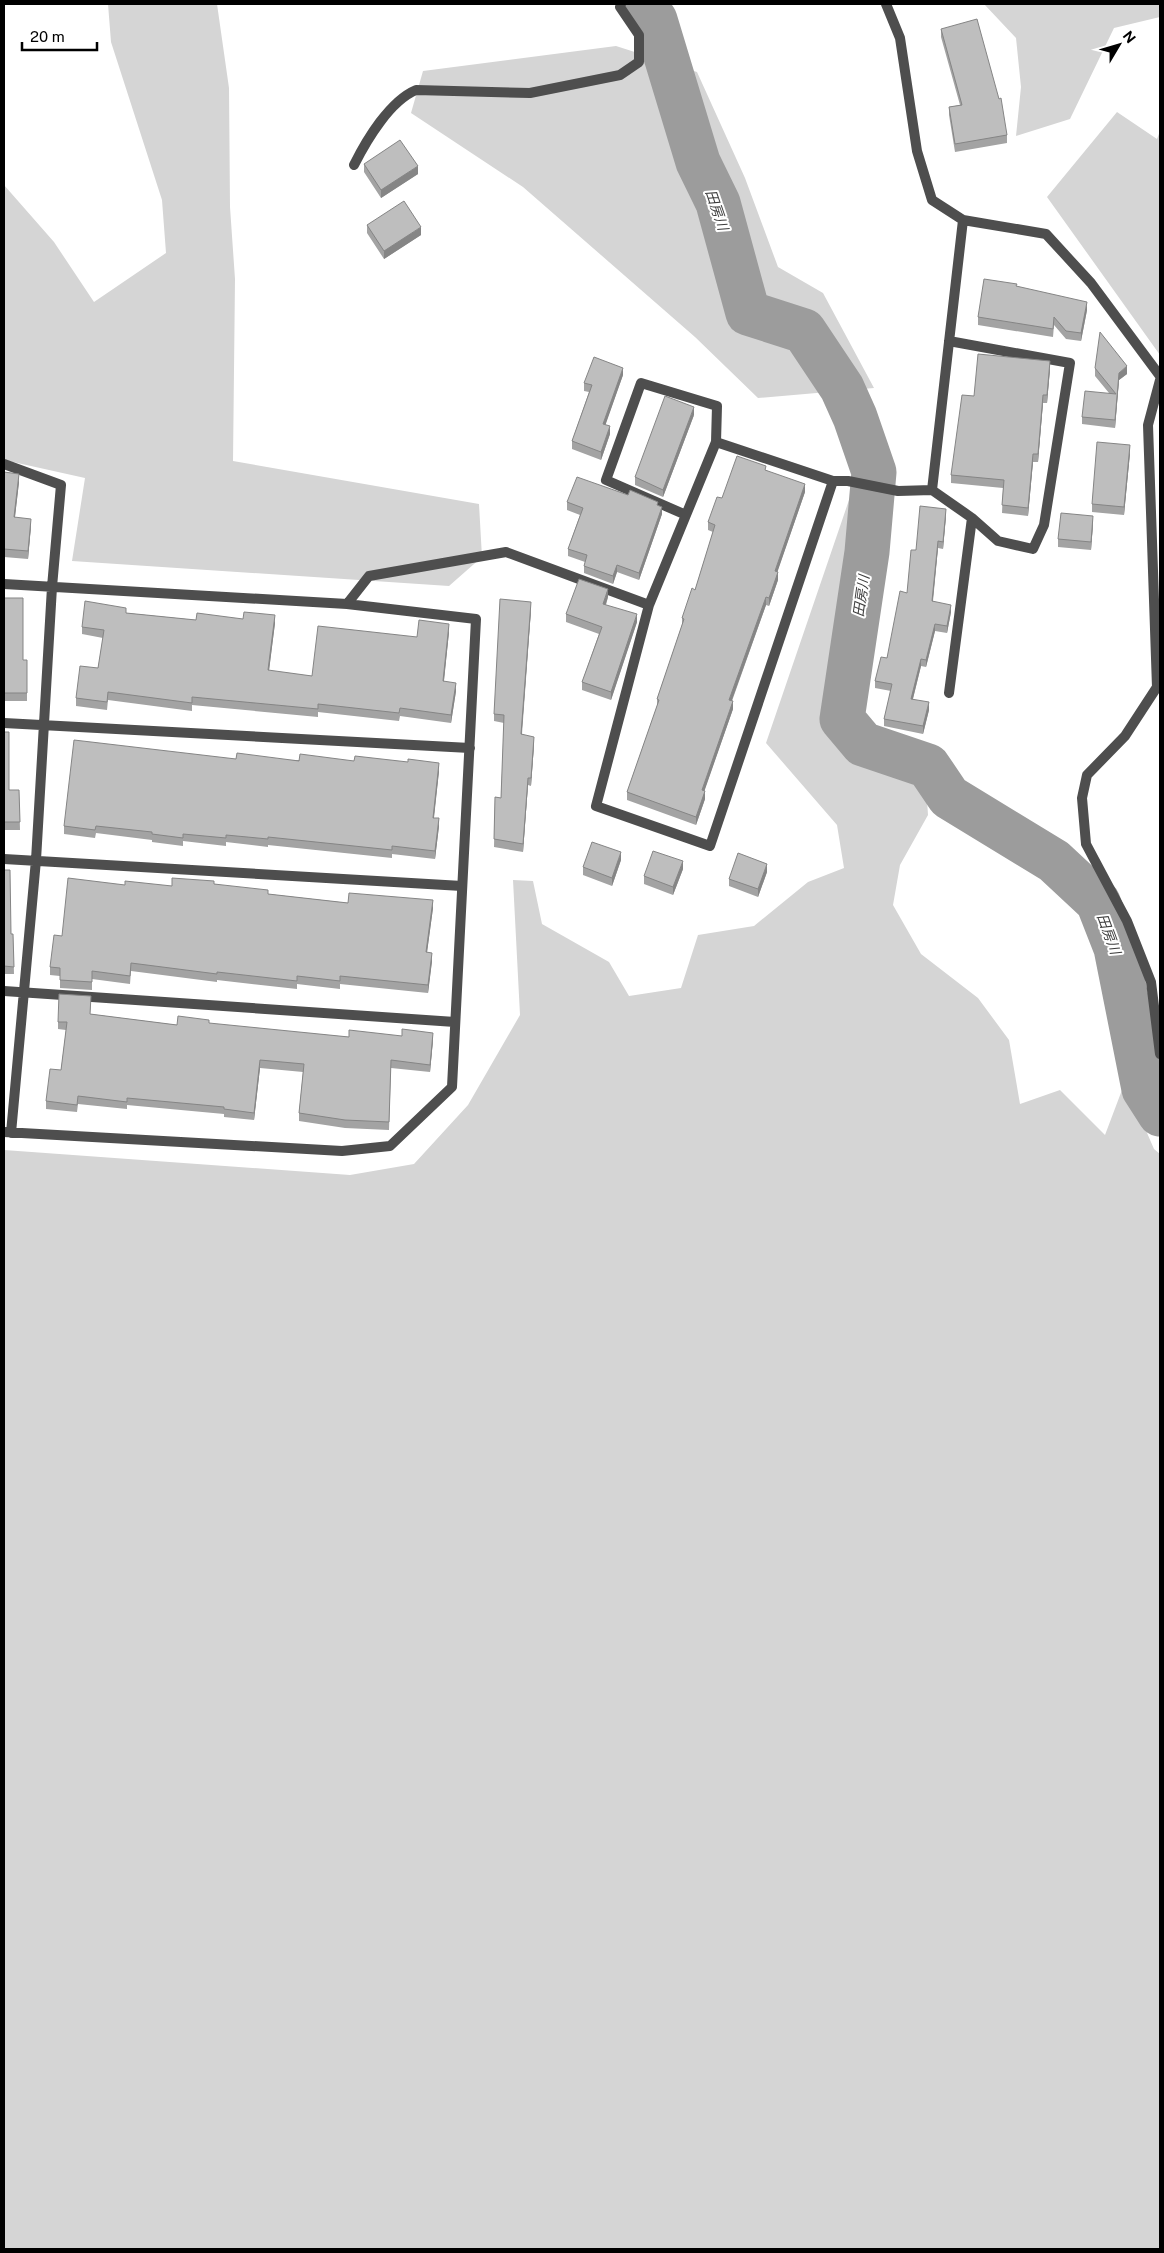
<svg xmlns="http://www.w3.org/2000/svg" width="1164" height="2253" viewBox="0 0 1164 2253" font-family="'Public Sans','Noto Sans JP',sans-serif">
  <style>
    .green { fill: #d5d5d5 }
    .lines { fill: none; stroke-linecap: round; stroke-linejoin: round }
    .river { stroke: #9c9c9c; stroke-width: 45 }
    .street { stroke: #4e4e4e; stroke-width: 10 }
    .wall { fill: #a3a3a3 }
    .shaded-wall { fill: #858585 }
    .building { fill: #bebebe; stroke: #858585 }
    .labels { text-anchor: middle; dominant-baseline: central; stroke-width: 4; stroke-linejoin: round; paint-order: stroke }
    .water-label { font-size: 14px; font-style: italic; fill: #3d3d3d; stroke: #fff }
  </style>
  <rect width="100%" height="100%" fill="#fff"/>
  <path class="green" d="M 108,4 L 217,4 L 229,88 L 230,207 L 235,279 L 233,461 L 479,504 L 482,557 L 449,586 L 72,561 L 85,478 L 4,460 L 4,185 L 54,242 L 94,302 L 166,253 L 162,200 L 111,42 Z
    M 984,4 L 1160,4 L 1160,17 L 1114,28 L 1070,119 L 1016,136 L 1021,87 L 1016,38 Z
    M 616,46 L 697,72 L 745,178 L 778,267 L 823,293 L 874,388 L 758,398 L 695,337 L 523,187 L 411,113 L 423,71 Z
    M 1117,112 L 1157,139 L 1160,131 L 1160,355 L 1047,197 Z
    M 849,500 L 884,524 L 840,718 L 847,749 L 926,785 L 928,815 L 900,865 L 893,905 L 921,954 L 978,998 L 1009,1040 L 1020,1104 L 1060,1090 L 1105,1135 L 1125,1082 L 1154,1149 L 1160,1154 L 1160,2249 L 4,2249 L 4,1150 L 350,1175 L 414,1164 L 468,1105 L 520,1015 L 513,880 L 533,881 L 542,924 L 609,962 L 629,996 L 681,988 L 698,935 L 754,926 L 808,882 L 844,868 L 837,825 L 766,743 Z"/>
  <g class="lines">
    <path class="river" d="M 644,4 L 655,20 L 698,162 L 718,203 L 748,313 L 804,331 L 842,388 L 855,417 L 874,472 L 867,552 L 842,719 L 863,744 L 928,766 L 949,797 L 1054,861 L 1098,902 L 1116,948 L 1144,1089 L 1160,1114"/>
    <path class="street" d="M 886,4 L 900,38 L 917,151 L 932,200 L 963,220 L 1046,234 L 1091,283 L 1160,376
      M 354,165 C 367,139 390,101 416,90 L 530,93 L 620,75 L 639,62 L 639,35 L 620,7 L 621,4
      M 949,341 L 1070,363 L 1044,525 L 1033,549 L 998,541 L 972,518
      M 1160,380 L 1148,425 L 1157,687 L 1125,736 L 1087,775 L 1082,798 L 1086,844 L 1127,921 L 1151,982 L 1160,1054
      M 4,464 L 61,485 L 52,587 L 36,860 L 11,1133
      M 833,481 L 710,846 L 596,806 L 649,605 L 716,442 L 833,481 L 848,481 L 898,491 L 932,490 L 972,518 L 949,693
      M 932,490 L 963,220
      M 686,515 L 606,480 L 641,383 L 717,406 L 716,442
      M 4,584 L 347,604 L 476,619 L 452,1087 L 390,1146 L 342,1151 L 4,1132
      M 347,604 L 369,576 L 506,552 L 649,605
      M 4,723 L 470,748
      M 4,859 L 462,886
      M 4,991 L 455,1022"/>
  </g>
  <path class="wall" d="M 941,29 L 1007,135 L 1007,143 L 955,152 L 949,115 L 949,107 L 960,105 L 941,37 Z
    M 364,164 L 418,174 L 381,198 L 364,172 Z
    M 367,225 L 421,235 L 384,259 L 367,233 Z
    M 1017,286 L 1087,310 L 1081,341 L 1066,339 L 1054,325 L 1053,337 L 978,325 L 978,317 Z
    M 1095,368 L 1127,374 L 1119,380 L 1115,428 L 1082,424 L 1082,417 L 1109,393 L 1095,376 Z
    M 1050,369 L 1047,403 L 1043,403 L 1038,462 L 1033,462 L 1028,516 L 1002,513 L 1003,488 L 951,483 L 951,475 L 974,396 Z
    M 623,375 L 605,425 L 610,434 L 601,460 L 572,449 L 572,441 L 589,392 L 584,391 L 584,383 Z
    M 694,415 L 663,497 L 635,485 L 635,477 Z
    M 1130,453 L 1124,515 L 1092,512 L 1092,504 Z
    M 766,470 L 805,492 L 777,572 L 778,580 L 769,606 L 766,605 L 732,701 L 733,709 L 704,791 L 705,799 L 696,825 L 627,800 L 627,792 L 657,706 L 657,699 L 682,625 L 682,618 L 695,590 L 713,532 L 708,530 L 708,522 L 722,498 Z
    M 4,472 L 19,482 L 15,517 L 31,526 L 28,559 L 4,557 Z
    M 567,502 L 658,505 L 662,514 L 639,580 L 617,572 L 613,584 L 584,573 L 584,566 L 585,562 L 568,556 L 568,549 L 580,515 L 567,510 Z
    M 946,516 L 943,549 L 938,548 L 933,601 L 951,612 L 947,633 L 935,631 L 926,667 L 921,666 L 913,699 L 929,710 L 923,734 L 884,726 L 884,719 L 891,691 L 875,688 L 875,681 L 887,658 L 907,593 Z
    M 1093,524 L 1091,550 L 1058,547 L 1058,539 Z
    M 608,597 L 606,605 L 637,622 L 611,700 L 582,690 L 582,682 L 599,634 L 566,622 L 566,614 Z
    M 4,598 L 23,660 L 27,660 L 27,701 L 4,701 Z
    M 531,610 L 522,734 L 534,745 L 531,786 L 528,785 L 523,852 L 494,847 L 495,797 L 501,798 L 504,723 L 494,721 L 494,714 Z
    M 126,613 L 196,620 L 275,623 L 269,671 L 312,676 L 417,637 L 449,632 L 444,681 L 456,691 L 451,723 L 400,716 L 399,721 L 318,712 L 318,717 L 192,705 L 192,711 L 108,700 L 107,710 L 76,706 L 76,698 L 98,668 L 103,638 L 82,634 L 82,627 Z
    M 4,732 L 9,790 L 19,790 L 20,830 L 4,830 Z
    M 236,759 L 354,761 L 439,771 L 434,818 L 439,826 L 435,859 L 392,854 L 392,858 L 268,845 L 268,847 L 226,842 L 226,846 L 183,841 L 183,846 L 152,842 L 152,840 L 96,833 L 95,838 L 64,834 L 64,826 Z
    M 621,860 L 612,886 L 583,875 L 583,867 Z
    M 683,869 L 673,895 L 644,884 L 644,876 Z
    M 4,870 L 11,934 L 13,934 L 14,974 L 4,974 Z
    M 767,872 L 758,897 L 729,886 L 729,879 Z
    M 214,884 L 268,894 L 348,903 L 433,908 L 427,952 L 432,961 L 428,993 L 340,984 L 340,989 L 297,984 L 297,989 L 217,980 L 217,982 L 131,971 L 130,984 L 92,979 L 92,990 L 60,988 L 60,976 L 50,975 L 50,967 L 125,885 L 172,886 Z
    M 91,1004 L 90,1014 L 177,1025 L 209,1024 L 349,1037 L 433,1040 L 430,1072 L 391,1068 L 389,1130 L 345,1128 L 299,1121 L 299,1113 L 303,1072 L 260,1068 L 254,1120 L 224,1117 L 224,1114 L 127,1105 L 127,1109 L 78,1104 L 77,1112 L 46,1109 L 46,1101 L 61,1070 L 66,1030 L 58,1029 L 58,1022 Z"/>
  <path class="shaded-wall" d="M 418,166 L 418,174 L 381,198 L 381,190 Z
    M 421,227 L 421,235 L 384,259 L 384,251 Z
    M 1087,302 L 1087,310 L 1081,341 L 1081,333 Z
    M 1050,361 L 1050,369 L 1047,403 L 1047,395 Z
    M 1127,366 L 1127,374 L 1119,380 L 1115,428 L 1115,420 L 1119,373 Z
    M 623,368 L 623,375 L 603,432 L 603,424 Z
    M 1043,395 L 1043,403 L 1038,462 L 1038,454 Z
    M 694,407 L 694,415 L 663,497 L 663,490 Z
    M 610,426 L 610,434 L 601,460 L 601,452 Z
    M 1130,445 L 1130,453 L 1124,515 L 1124,507 Z
    M 1033,454 L 1033,462 L 1028,516 L 1028,508 Z
    M 19,474 L 19,482 L 14,525 L 14,517 Z
    M 805,484 L 805,492 L 775,579 L 775,571 Z
    M 662,507 L 662,514 L 639,580 L 639,573 Z
    M 946,509 L 946,516 L 943,549 L 943,542 Z
    M 1093,516 L 1093,524 L 1091,550 L 1091,542 Z
    M 31,519 L 31,526 L 28,559 L 28,551 Z
    M 938,541 L 938,548 L 932,608 L 932,601 Z
    M 617,565 L 617,572 L 613,584 L 613,576 Z
    M 778,572 L 778,580 L 769,606 L 769,598 Z
    M 608,589 L 608,597 L 603,612 L 603,604 Z
    M 766,597 L 766,605 L 729,708 L 729,700 Z
    M 531,602 L 531,610 L 521,742 L 521,734 Z
    M 951,605 L 951,612 L 947,633 L 947,626 Z
    M 637,614 L 637,622 L 611,700 L 611,692 Z
    M 275,615 L 275,623 L 268,678 L 268,670 Z
    M 449,624 L 449,632 L 443,689 L 443,681 Z
    M 935,624 L 935,631 L 926,667 L 926,660 Z
    M 921,659 L 921,666 L 911,706 L 911,699 Z
    M 456,683 L 456,691 L 451,723 L 451,715 Z
    M 733,701 L 733,709 L 702,798 L 702,790 Z
    M 929,702 L 929,710 L 923,734 L 923,726 Z
    M 534,737 L 534,745 L 531,786 L 531,778 Z
    M 439,763 L 439,771 L 433,825 L 433,818 Z
    M 528,778 L 528,785 L 523,852 L 523,844 Z
    M 705,791 L 705,799 L 696,825 L 696,817 Z
    M 439,818 L 439,826 L 435,859 L 435,851 Z
    M 621,852 L 621,860 L 612,886 L 612,878 Z
    M 683,861 L 683,869 L 673,895 L 673,887 Z
    M 767,864 L 767,872 L 758,897 L 758,889 Z
    M 433,900 L 433,908 L 426,960 L 426,952 Z
    M 432,953 L 432,961 L 428,993 L 428,985 Z
    M 433,1033 L 433,1040 L 430,1072 L 430,1065 Z
    M 260,1060 L 260,1068 L 254,1120 L 254,1113 Z"/>
  <path class="building" d="M 977,19 L 999,99 L 1001,98 L 1007,135 L 955,144 L 949,107 L 962,105 L 941,29 Z
    M 400,140 L 418,166 L 381,190 L 364,164 Z
    M 404,201 L 421,227 L 384,251 L 367,225 Z
    M 984,279 L 1017,284 L 1016,286 L 1087,302 L 1081,333 L 1066,331 L 1054,317 L 1053,329 L 978,317 Z
    M 1100,332 L 1127,366 L 1119,373 L 1115,420 L 1082,417 L 1085,391 L 1116,394 L 1095,368 Z
    M 978,354 L 1050,361 L 1047,395 L 1043,395 L 1038,454 L 1033,454 L 1028,508 L 1002,505 L 1004,480 L 951,475 L 962,395 L 974,396 Z
    M 594,357 L 623,368 L 603,424 L 610,426 L 601,452 L 572,441 L 592,385 L 584,383 Z
    M 665,396 L 694,407 L 663,490 L 635,477 Z
    M 1097,442 L 1130,445 L 1124,507 L 1092,504 Z
    M 737,456 L 766,466 L 765,470 L 805,484 L 775,571 L 778,572 L 769,598 L 766,597 L 729,700 L 733,701 L 702,790 L 705,791 L 696,817 L 627,792 L 659,700 L 657,699 L 684,619 L 682,618 L 692,588 L 695,590 L 715,525 L 708,522 L 717,497 L 722,498 Z
    M 4,472 L 19,474 L 14,517 L 31,519 L 28,551 L 4,549 Z
    M 577,477 L 628,495 L 630,490 L 658,502 L 657,505 L 662,507 L 639,573 L 617,565 L 613,576 L 584,566 L 587,555 L 568,549 L 583,508 L 567,502 Z
    M 920,506 L 946,509 L 943,542 L 938,541 L 932,601 L 951,605 L 947,626 L 935,624 L 926,660 L 921,659 L 911,699 L 929,702 L 923,726 L 884,719 L 892,684 L 875,681 L 881,657 L 887,658 L 900,591 L 907,593 L 911,550 L 916,550 Z
    M 1061,513 L 1093,516 L 1091,542 L 1058,539 Z
    M 579,579 L 608,589 L 603,604 L 637,614 L 611,692 L 582,682 L 602,627 L 566,614 Z
    M 4,598 L 23,598 L 23,660 L 27,660 L 27,693 L 4,693 Z
    M 500,599 L 531,602 L 521,734 L 534,737 L 531,778 L 528,778 L 523,844 L 494,839 L 495,797 L 501,798 L 504,715 L 494,714 Z
    M 85,601 L 126,608 L 126,613 L 196,620 L 197,613 L 243,619 L 244,612 L 275,615 L 268,670 L 312,676 L 318,626 L 417,637 L 419,620 L 449,624 L 443,681 L 456,683 L 451,715 L 400,708 L 399,713 L 318,704 L 318,709 L 192,697 L 192,703 L 108,692 L 107,702 L 76,698 L 80,666 L 98,668 L 104,630 L 82,627 Z
    M 4,732 L 9,732 L 9,790 L 19,790 L 20,822 L 4,822 Z
    M 74,740 L 236,759 L 237,753 L 299,761 L 300,754 L 354,761 L 355,756 L 408,762 L 408,759 L 439,763 L 433,818 L 439,818 L 435,851 L 392,846 L 392,850 L 268,837 L 268,839 L 226,835 L 226,838 L 183,834 L 183,838 L 152,834 L 152,832 L 96,826 L 95,830 L 64,826 Z
    M 592,842 L 621,852 L 612,878 L 583,867 Z
    M 653,851 L 683,861 L 673,887 L 644,876 Z
    M 738,853 L 767,864 L 758,889 L 729,879 Z
    M 4,870 L 10,870 L 11,934 L 13,934 L 14,967 L 4,966 Z
    M 68,878 L 125,885 L 125,881 L 172,886 L 172,878 L 214,881 L 214,884 L 268,890 L 268,894 L 348,903 L 349,893 L 433,900 L 426,952 L 432,953 L 428,985 L 340,976 L 340,981 L 297,976 L 297,981 L 217,972 L 217,974 L 131,963 L 130,976 L 92,971 L 92,982 L 60,980 L 60,968 L 50,967 L 54,935 L 62,936 Z
    M 59,994 L 91,996 L 90,1014 L 177,1025 L 178,1016 L 209,1020 L 209,1023 L 349,1037 L 349,1030 L 402,1036 L 402,1029 L 433,1033 L 430,1065 L 391,1060 L 389,1122 L 345,1120 L 299,1113 L 304,1064 L 260,1060 L 254,1113 L 224,1109 L 224,1107 L 127,1098 L 127,1102 L 78,1096 L 77,1105 L 46,1101 L 50,1069 L 61,1070 L 67,1022 L 58,1022 Z"/>
  <g class="labels">
    <g class="water-label">
      <text transform="translate(717 210) rotate(71)">田房川</text>
      <text transform="translate(861 596) rotate(-82)">田房川</text>
      <text transform="translate(1109 934) rotate(70)">田房川</text>
    </g>
  </g>
  <rect width="1164" height="2253" fill="none" stroke="#000000" stroke-width="10"/>
  <g transform="translate(1119 45) rotate(52)" stroke="#ffffff" stroke-width="4" paint-order="stroke">
  <path d="M0-4L9 19L0 12L-9 19Z" fill="#000000"/>
  <text y="-8" font-size="14" font-weight="bold" text-anchor="middle" fill="#000000">N</text>
  </g>
  <path d="M22 42v8h75v-8" fill="none" stroke="#000000" stroke-width="2.5"/>
  <text x="30" y="42" font-size="15" fill="#000000" stroke="#ffffff" stroke-width="4" paint-order="stroke">20 m</text>
</svg>
